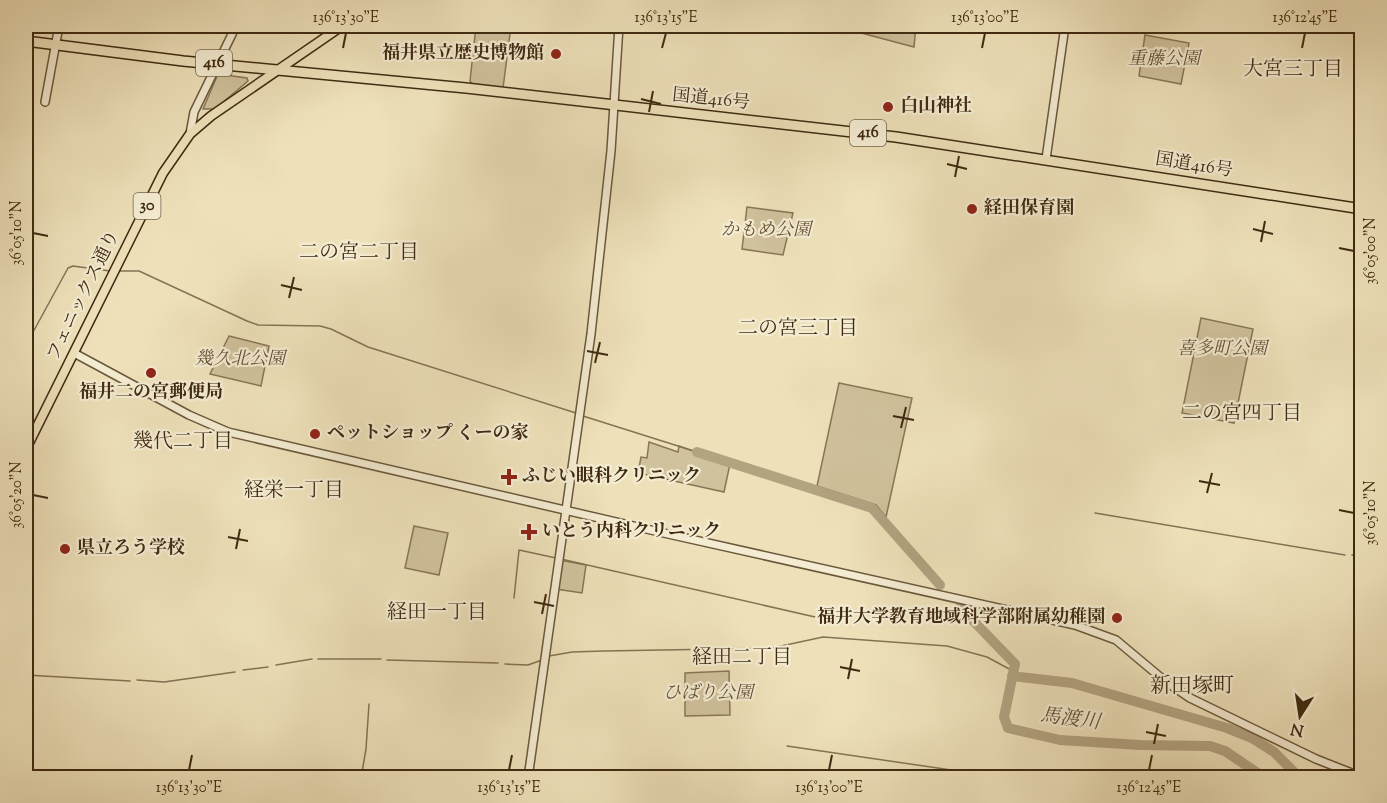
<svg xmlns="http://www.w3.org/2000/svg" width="1387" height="803" viewBox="0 0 1387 803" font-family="'Sorts Mill Goudy','Noto Serif JP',serif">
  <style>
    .green { fill: #d0c29d; stroke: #887657; stroke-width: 1.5 }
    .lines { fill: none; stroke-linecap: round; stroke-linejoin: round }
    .stream { stroke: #847354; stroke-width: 1.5 }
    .river { stroke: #b2a381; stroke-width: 10 }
    .tertiary-casing { stroke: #6b583b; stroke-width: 10 }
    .primary-casing { stroke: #3f2a11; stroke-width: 11 }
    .trunk-casing { stroke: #3f2a11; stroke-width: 12 }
    .tertiary { stroke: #f4ecd2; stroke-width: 7 }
    .primary { stroke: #eee1ba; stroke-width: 8 }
    .trunk { stroke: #eee1ba; stroke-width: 9 }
    .ticks { fill: none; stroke: #3f2a11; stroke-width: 2 }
    .poi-dot { fill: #8f2418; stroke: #f4ecd2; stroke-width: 2 }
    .labels { text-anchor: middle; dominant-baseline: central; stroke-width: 4.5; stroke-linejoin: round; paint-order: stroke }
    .shield { fill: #f4ecd2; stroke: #75644b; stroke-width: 1.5 }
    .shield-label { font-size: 16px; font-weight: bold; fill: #3f2a11 }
    .poi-label { font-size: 18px; font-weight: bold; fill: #3f2a11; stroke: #f4ecd2; text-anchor: start }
    .park-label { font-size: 18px; font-style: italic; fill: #635034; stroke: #f4ecd2 }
    .street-label { font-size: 18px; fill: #3f2a11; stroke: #f4ecd2 }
    .neighbourhood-label { font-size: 20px; fill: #3f2a11; stroke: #f4ecd2 }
    .water-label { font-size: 20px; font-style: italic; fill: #624e33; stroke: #f4ecd2 }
    .quarter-label { font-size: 21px; fill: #3f2a11; stroke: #f4ecd2 }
    .neatline { fill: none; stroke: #3f2a11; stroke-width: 2 }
    .ticks-label { font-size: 15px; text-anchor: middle; fill: #3f2a11 }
  </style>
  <rect width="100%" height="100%" fill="#eee1ba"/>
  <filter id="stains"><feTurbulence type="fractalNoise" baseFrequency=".00333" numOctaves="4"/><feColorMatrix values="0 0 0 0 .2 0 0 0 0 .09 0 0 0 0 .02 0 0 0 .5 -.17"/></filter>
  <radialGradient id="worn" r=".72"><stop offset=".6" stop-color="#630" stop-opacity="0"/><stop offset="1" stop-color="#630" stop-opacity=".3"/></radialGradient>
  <path class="green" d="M 476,26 L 511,26 L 503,88 L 473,85 L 470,81 Z
    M 835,26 L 916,26 L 914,47 Z
    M 1145,35 L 1189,43 L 1181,84 L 1139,76 Z
    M 218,74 L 247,78 L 248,81 L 215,109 L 203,109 Z
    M 747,207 L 793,213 L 783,255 L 742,249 Z
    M 1201,318 L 1253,329 L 1234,423 L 1182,413 Z
    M 229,336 L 269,346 L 261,386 L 210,374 Z
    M 839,383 L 912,398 L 886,517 L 876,505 L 817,486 Z
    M 649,442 L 678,452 L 679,446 L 730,464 L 724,492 L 638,473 L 641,457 L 647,458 Z
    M 414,526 L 448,533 L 439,575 L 405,568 Z
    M 560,560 L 586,565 L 582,593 L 556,589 Z
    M 729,671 L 730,715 L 685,716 L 685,673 Z"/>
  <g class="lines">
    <path class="stream" d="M 118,271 L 139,271 L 247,321 L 258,325 L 320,326 L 331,329 L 368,347 L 576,413
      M 26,345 L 68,268 L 73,266 L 110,271
      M 583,416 L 697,452
      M 1095,513 L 1345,555
      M 1352,555 L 1362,558
      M 561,559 L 837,622
      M 514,598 L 519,550 L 556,558
      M 549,656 L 572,652 L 604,651 L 772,648 L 823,637 L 947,646 L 987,657 L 1013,671
      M 318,659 L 381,659
      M 387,660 L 498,663
      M 505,664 L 528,665 L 542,660
      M 276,665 L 312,659
      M 243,670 L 268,667
      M 26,675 L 130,681
      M 137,680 L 164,682 L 235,672
      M 787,746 L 1006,778
      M 361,778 L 366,749 L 369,704"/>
    <path class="river" d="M 697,452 L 872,508 L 940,585
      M 960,607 L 1015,664 L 1004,717 L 1008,728 L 1060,740 L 1140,745 L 1210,746 L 1225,751 L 1265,778
      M 1012,676 L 1072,683 L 1227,728 L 1252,738 L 1274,752 L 1300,778"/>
    <defs>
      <path id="tertiary" d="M 45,102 L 59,26
        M 190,134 L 194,112 L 236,26
        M 1046,159 L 1065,26
        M 74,353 L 189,415 L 228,432 L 668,534 L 1075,625 L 1116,640 L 1165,681 L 1190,698 L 1316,759 L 1362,777
        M 528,778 L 591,334 L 611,151 L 619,26"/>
      <path id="primary" d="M 26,449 L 163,173 L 190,134 L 211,116 L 342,26"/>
      <path id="trunk" d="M 26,41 L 183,61 L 466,88 L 896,137 L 1362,209"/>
    </defs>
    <use href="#tertiary" class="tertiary-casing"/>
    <use href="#primary" class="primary-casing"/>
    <use href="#trunk" class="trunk-casing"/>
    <use href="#tertiary" class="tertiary"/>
    <use href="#primary" class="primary"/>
    <use href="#trunk" class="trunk"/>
  </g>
  <path class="ticks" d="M 343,48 L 346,33M 662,48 L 666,33M 982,48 L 985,33M 1302,48 L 1305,33M 641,99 L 661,104M 649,112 L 653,91M 947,164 L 967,169M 955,177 L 959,156M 1253,229 L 1273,234M 33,233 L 48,236M 1261,242 L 1265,221M 1339,248 L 1354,251M 281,285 L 302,290M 289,298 L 294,277M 587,351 L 608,355M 595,363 L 600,342M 893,416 L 914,420M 901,428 L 906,407M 1199,481 L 1220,485M 1207,493 L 1212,473M 33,495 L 48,498M 1339,510 L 1354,513M 228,537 L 248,541M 236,549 L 240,529M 534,602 L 554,606M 542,614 L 546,594M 840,667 L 860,671M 848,679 L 852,659M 1146,732 L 1166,736M 1154,744 L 1158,724M 189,770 L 192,755M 509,770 L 512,755M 829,770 L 832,755M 1149,770 L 1152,755"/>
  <g class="poi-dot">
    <circle cx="556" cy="54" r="6"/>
    <circle cx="888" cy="107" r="6"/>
    <circle cx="972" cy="209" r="6"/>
    <circle cx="151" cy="373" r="6"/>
    <circle cx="315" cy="434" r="6"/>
    <path d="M506 468h6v6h6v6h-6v6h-6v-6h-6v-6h6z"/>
    <path d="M526 523h6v6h6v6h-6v6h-6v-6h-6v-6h6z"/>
    <circle cx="65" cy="549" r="6"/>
    <circle cx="1117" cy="618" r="6"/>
  </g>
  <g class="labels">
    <g class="shield">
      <rect x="196" y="50" width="36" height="26" rx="4.5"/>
      <rect x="850" y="120" width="36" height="26" rx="4.5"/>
      <rect x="133.5" y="193" width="27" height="26" rx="4.5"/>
    </g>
    <g class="shield-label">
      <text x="214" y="63">416</text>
      <text x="868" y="133">416</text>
      <text x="147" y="206">30</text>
    </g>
    <g class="poi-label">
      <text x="544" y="54" text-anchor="end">福井県立歴史博物館</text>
      <text x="900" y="107">白山神社</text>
      <text x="984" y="209">経田保育園</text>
      <text x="151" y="393" text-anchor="middle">福井二の宮郵便局</text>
      <text x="327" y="434">ペットショップ くーの家</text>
      <text x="522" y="477">ふじい眼科クリニック</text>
      <text x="542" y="532">いとう内科クリニック</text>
      <text x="77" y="549">県立ろう学校</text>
      <text x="1105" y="618" text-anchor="end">福井大学教育地域科学部附属幼稚園</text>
    </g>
    <g class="park-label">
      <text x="1164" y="60">重藤公園</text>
      <text x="766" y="231">かもめ公園</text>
      <text x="1222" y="350">喜多町公園</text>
      <text x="240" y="360">幾久北公園</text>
      <text x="708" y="694">ひばり公園</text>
    </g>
    <g class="street-label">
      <text transform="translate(711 100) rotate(6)">国道416号</text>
      <text transform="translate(1194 166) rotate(9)">国道416号</text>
      <text transform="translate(84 296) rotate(-64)">フェニックス通り</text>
    </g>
    <g class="neighbourhood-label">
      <text x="1293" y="70">大宮三丁目</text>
      <text x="359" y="253">二の宮二丁目</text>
      <text x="798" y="329">二の宮三丁目</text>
      <text x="1242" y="414">二の宮四丁目</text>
      <text x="183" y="442">幾代二丁目</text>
      <text x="294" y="491">経栄一丁目</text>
      <text x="437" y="613">経田一丁目</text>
      <text x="742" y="658">経田二丁目</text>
    </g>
    <g class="water-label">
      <text transform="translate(1070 720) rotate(7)">馬渡川</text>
    </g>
    <g class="quarter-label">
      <text x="1192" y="687">新田塚町</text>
    </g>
  </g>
  <rect width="1387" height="803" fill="none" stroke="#eee1ba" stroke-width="66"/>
  <g transform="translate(1300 716) rotate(192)" stroke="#f4ecd2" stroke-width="4.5" paint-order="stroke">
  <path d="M0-4.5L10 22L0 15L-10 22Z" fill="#3f2a11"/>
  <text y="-9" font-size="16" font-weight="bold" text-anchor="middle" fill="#3f2a11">N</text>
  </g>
  <rect x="33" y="33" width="1321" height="737" class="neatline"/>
  <g class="ticks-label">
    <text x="346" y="22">136°13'30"E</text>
    <text x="666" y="22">136°13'15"E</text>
    <text x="985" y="22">136°13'00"E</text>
    <text x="1305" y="22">136°12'45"E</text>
    <text transform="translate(16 233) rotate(-90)" y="5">36°05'10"N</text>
    <text transform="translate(1370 251) rotate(-90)" y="5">36°05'00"N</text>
    <text transform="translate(16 495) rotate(-90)" y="5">36°05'20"N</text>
    <text transform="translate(1370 513) rotate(-90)" y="5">36°05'10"N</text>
    <text x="189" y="792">136°13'30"E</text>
    <text x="509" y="792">136°13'15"E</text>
    <text x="829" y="792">136°13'00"E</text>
    <text x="1149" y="792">136°12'45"E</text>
  </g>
  <rect width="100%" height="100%" filter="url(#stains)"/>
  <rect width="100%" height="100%" fill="url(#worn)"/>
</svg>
